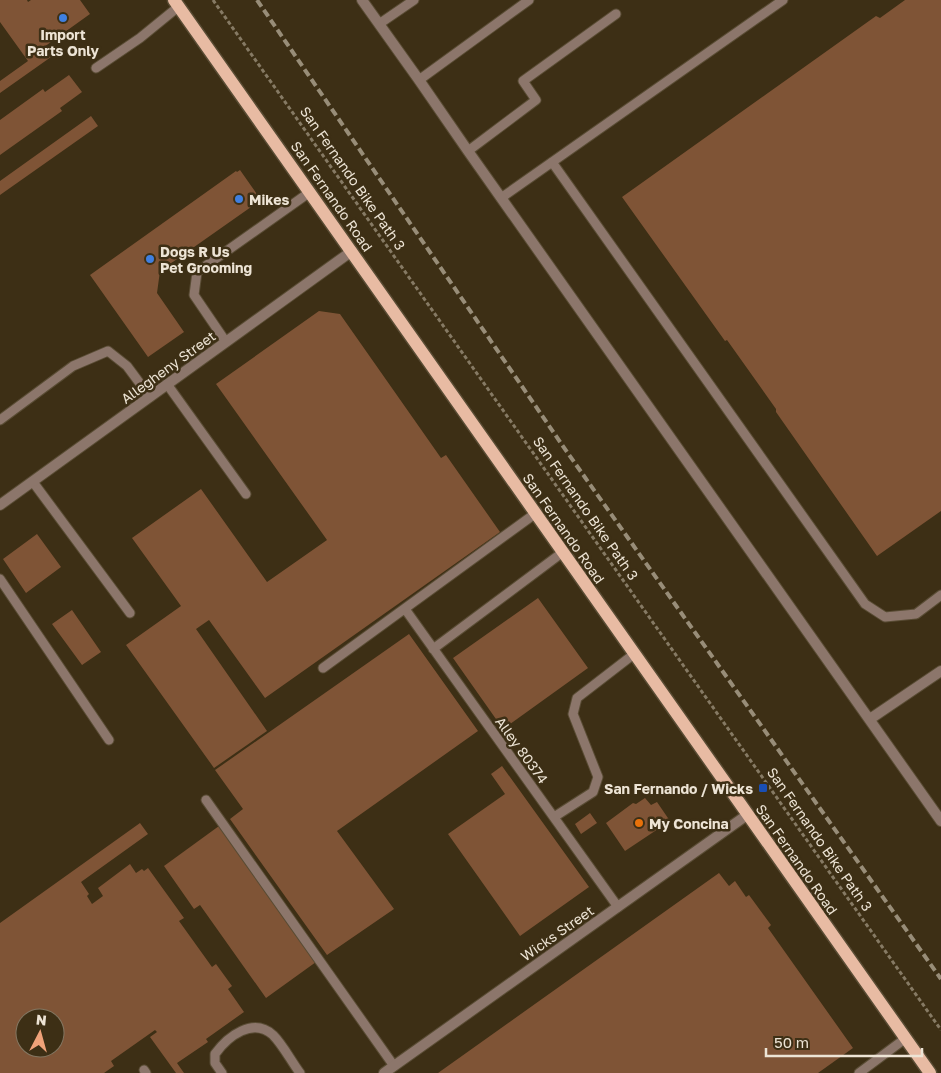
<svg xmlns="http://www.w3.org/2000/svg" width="941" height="1073" viewBox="0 0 941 1073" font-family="'Golos Text',sans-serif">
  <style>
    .building { fill: #7f5436; fill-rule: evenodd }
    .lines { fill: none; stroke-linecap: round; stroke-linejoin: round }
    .lane-casing { stroke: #594c34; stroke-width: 11 }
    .street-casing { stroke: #594c34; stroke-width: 12 }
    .primary-casing { stroke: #594c34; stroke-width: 15 }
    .path { stroke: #867a64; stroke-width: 3; stroke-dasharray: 4 2.5; stroke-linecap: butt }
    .lane { stroke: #8c766b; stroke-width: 9 }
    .street { stroke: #8c766b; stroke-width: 10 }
    .primary { stroke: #e8bba3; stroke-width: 12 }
    .rail { stroke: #988d78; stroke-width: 4; stroke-dasharray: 8 4; stroke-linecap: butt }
    .shop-dot { fill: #3f7fe0; stroke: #3d2f15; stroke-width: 2 }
    .transit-dot { fill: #1a4fb4; stroke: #3d2f15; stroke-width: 2 }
    .food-dot { fill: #e8710a; stroke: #3d2f15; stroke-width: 2 }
    .labels { text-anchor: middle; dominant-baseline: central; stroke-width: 5; stroke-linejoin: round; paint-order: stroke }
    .poi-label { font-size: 14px; font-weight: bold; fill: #ede4d5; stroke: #3d2f15; text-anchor: start }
    .street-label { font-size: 14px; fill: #ede4d5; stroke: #3d2f15 }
  </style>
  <rect width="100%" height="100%" fill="#3d2f15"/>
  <path class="building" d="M 0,0 L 27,0 L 28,2 L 31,0 L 80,0 L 90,14 L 44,47 L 51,57 L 0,93 L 0,81 L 28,61 L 0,22 Z
    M 905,0 L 941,0 L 941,511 L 877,556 L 776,412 L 776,409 L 727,340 L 725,341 L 622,197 L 876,16 L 880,18 Z
    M 69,75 L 82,92 L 60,108 L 62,111 L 0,155 L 0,120 L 43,89 L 45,92 Z
    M 91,116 L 98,126 L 0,195 L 0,181 Z
    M 240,170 L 261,200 L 160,271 L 157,293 L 184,332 L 148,357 L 90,275 L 236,171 L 237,172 Z
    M 319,311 L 340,314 L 441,458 L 446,455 L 500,532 L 265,698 L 209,620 L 196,629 L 267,731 L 214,768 L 126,645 L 181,606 L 132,538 L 201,489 L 267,582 L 327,540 L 216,384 Z
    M 37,534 L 61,567 L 26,593 L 3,559 Z
    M 538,598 L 588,668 L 503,729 L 453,658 Z
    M 72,610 L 101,652 L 82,665 L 52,624 Z
    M 409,634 L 478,731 L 337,831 L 394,909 L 327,955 L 230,819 L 243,809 L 215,770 Z
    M 502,766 L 589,887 L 520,936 L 448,834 L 505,794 L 491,774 Z
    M 645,798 L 651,805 L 657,802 L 670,821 L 625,851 L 606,823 L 633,803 L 636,804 Z
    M 590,813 L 597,823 L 581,834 L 575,824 Z
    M 140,823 L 148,834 L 81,882 L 89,894 L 87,896 L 92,904 L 103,896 L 98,888 L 130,864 L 136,873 L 142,869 L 144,871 L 148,868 L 184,918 L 179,921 L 212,967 L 216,964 L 232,986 L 228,989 L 244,1012 L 206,1039 L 208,1042 L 177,1063 L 184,1073 L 176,1073 L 150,1037 L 157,1032 L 155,1030 L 111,1061 L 114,1066 L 104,1073 L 0,1073 L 0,923 ZM 25,1018 L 55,1018 L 55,1048 L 25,1048 Z
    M 219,826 L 316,962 L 266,998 L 200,905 L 194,909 L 164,866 Z
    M 719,873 L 729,886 L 735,881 L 746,897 L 749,895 L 771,925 L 768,928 L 853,1048 L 818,1073 L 438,1073 Z"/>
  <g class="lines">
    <defs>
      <path id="lane" d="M 379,24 L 414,0
        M 96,68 L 140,38 L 178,7
        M 419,80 L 529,0
        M 468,151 L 536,100 L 523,81 L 616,14
        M 552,162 L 865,604 L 885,617 L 916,614 L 941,595
        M 501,198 L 783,0
        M 226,342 L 194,295 L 197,272 L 310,192
        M 167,384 L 246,494
        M 0,420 L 73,366 L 108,351 L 127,366 L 150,397
        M 33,482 L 130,613
        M 0,579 L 109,740
        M 405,609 L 618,907
        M 433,649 L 563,552
        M 323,668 L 536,513
        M 206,800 L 394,1066
        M 554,817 L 593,792 L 598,777 L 573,714 L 577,698 L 634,654
        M 144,1070 L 146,1073
        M 222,1073 L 215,1063 L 215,1054 C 228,1036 253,1017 273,1035 C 283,1045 291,1061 300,1073
        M 859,1073 L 906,1038"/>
      <path id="street" d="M 362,0 L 419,80 L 468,151 L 941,821
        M 0,505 L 352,251
        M 870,719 L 941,671
        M 384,1073 L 747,815"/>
      <path id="primary" d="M 174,0 C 428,356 677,716 930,1073"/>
    </defs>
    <use href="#lane" class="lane-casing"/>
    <use href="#street" class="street-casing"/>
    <use href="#primary" class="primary-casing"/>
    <path class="path" d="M 213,0 L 941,1030"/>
    <use href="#lane" class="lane"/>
    <use href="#street" class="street"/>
    <use href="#primary" class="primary"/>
    <path class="rail" d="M 257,0 L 567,452 L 941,979"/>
  </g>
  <g class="shop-dot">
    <circle cx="63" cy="18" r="5"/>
    <circle cx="239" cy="199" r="5"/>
    <circle cx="150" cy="259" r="5"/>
  </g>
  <rect class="transit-dot" x="758" y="783" width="10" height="10" rx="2.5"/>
  <circle class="food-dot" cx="639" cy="823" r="5"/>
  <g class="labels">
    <g class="poi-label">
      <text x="63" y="34" text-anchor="middle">Import<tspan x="63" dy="16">Parts Only</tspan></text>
      <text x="249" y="199">Mikes</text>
      <text x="160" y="251">Dogs R Us<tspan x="160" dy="16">Pet Grooming</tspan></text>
      <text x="753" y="788" text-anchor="end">San Fernando / Wicks</text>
      <text x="649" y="823">My Concina</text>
    </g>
    <g class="street-label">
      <text transform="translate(353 178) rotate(55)">San Fernando Bike Path 3</text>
      <text transform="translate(332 196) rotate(55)">San Fernando Road</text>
      <text transform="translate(168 367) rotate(-36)">Allegheny Street</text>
      <text transform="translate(586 508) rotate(55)">San Fernando Bike Path 3</text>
      <text transform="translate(564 528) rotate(55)">San Fernando Road</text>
      <text transform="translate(522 750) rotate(54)">Alley 80374</text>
      <text transform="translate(820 839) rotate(55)">San Fernando Bike Path 3</text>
      <text transform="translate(797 859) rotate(55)">San Fernando Road</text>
      <text transform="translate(557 933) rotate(-35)">Wicks Street</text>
    </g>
  </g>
  <g transform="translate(40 1033) rotate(6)"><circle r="24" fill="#3d2f15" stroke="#837762"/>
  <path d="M0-4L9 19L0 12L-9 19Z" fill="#f0a279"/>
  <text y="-8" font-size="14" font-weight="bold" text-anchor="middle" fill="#ede4d5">N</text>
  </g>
  <path d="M766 1048v8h156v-8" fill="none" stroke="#ede4d5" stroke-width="2.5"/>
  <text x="774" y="1048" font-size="15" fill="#ede4d5" stroke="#3d2f15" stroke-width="4" paint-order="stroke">50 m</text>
</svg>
